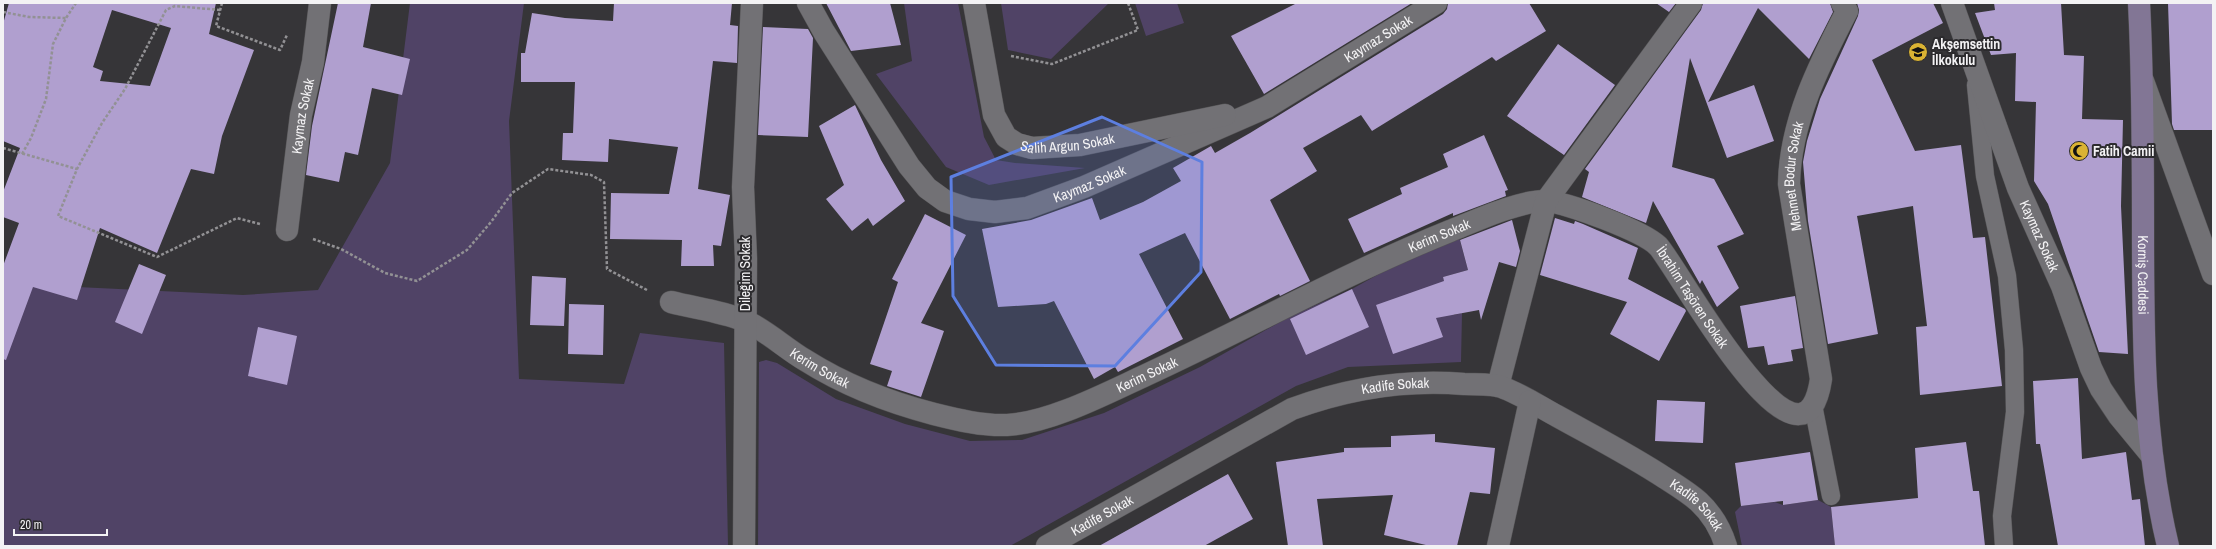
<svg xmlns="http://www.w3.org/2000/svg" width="2216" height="549" viewBox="0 0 2216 549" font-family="'Archivo Narrow',sans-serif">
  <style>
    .green { fill: #504366 }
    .building { fill: #b09fcf; fill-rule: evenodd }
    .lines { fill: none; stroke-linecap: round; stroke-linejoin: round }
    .service-casing { stroke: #555456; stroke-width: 19 }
    .minor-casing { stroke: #555456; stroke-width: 23 }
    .secondary-casing { stroke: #555456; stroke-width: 23 }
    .path { stroke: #929194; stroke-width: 2.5; stroke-dasharray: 3 2; stroke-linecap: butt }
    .service { stroke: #727175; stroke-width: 18 }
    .minor { stroke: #727175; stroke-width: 22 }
    .secondary { stroke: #827695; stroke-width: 22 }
    .marked { fill: #5d7fe0; fill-opacity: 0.2; stroke: #5d7fe0; stroke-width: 3; stroke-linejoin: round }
    .labels { text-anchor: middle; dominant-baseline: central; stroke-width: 4; stroke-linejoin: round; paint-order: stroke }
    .street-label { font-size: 14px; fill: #f3f2f4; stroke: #2c2b2e }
    .poi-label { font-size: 14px; font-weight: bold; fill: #f3f2f4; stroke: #2c2b2e; text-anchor: start }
  </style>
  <rect width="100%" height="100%" fill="#363538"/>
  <path class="green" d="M 410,3 L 524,3 L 509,121 L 519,379 L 624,384 L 640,333 L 724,343 L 728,546 L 3,546 L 3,265 L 36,285 L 243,295 L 318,290 L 390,163 Z
    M 904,3 L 958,3 L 984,137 L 996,160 L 1015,163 L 1085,168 L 989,185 L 946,167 L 876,74 L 912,61 Z
    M 1001,3 L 1109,3 L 1051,59 L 1008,50 Z
    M 1135,3 L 1177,3 L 1184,23 L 1146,36 Z
    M 1459,237 L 1468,270 L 1443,277 L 1454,315 L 1462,313 L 1461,362 L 1348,367 L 1296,386 L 1010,546 L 758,546 L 759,362 L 766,360 L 777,363 L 836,399 L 905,424 L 970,441 L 1022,440 L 1104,413 L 1200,367 L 1289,317 L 1352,289 L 1397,264 Z
    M 1818,500 L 1831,507 L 1835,546 L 1742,546 L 1735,512 L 1741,506 L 1775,502 L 1783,505 Z"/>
  <path class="building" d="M 9,3 L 216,3 L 209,34 L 254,50 L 222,136 L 214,174 L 191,169 L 157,253 L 100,228 L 77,300 L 33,287 L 6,360 L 3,359 L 3,266 L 19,223 L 3,217 L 3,192 L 20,148 L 3,141 L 3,24 ZM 112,10 L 171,28 L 150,86 L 100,81 L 103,71 L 93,67 Z
    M 338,3 L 371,3 L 363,47 L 410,59 L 402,95 L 372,88 L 358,155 L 345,152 L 339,182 L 306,175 L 312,126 Z
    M 614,3 L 732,3 L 730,25 L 738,26 L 737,63 L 713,61 L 698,189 L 730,195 L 721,246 L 713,245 L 714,266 L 681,266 L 682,240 L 610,239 L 611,193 L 669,194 L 678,147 L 609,139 L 608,162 L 562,160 L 563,133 L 573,133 L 575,82 L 521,82 L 521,53 L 525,53 L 532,13 L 565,18 L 613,21 Z
    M 826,3 L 890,3 L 901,45 L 851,51 Z
    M 1297,3 L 1412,3 L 1264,94 L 1231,36 Z
    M 1448,3 L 1529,3 L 1546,31 L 1496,61 L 1492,57 L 1372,131 L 1361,115 L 1303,148 L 1317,171 L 1270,200 L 1310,281 L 1280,296 L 1279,294 L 1230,319 L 1185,233 L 1139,254 L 1183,339 L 1118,372 L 1115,367 L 1094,379 L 1054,301 L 1046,304 L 998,307 L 982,229 L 1031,220 L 1092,198 L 1100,220 L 1143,202 L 1181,181 L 1173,168 L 1211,146 L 1215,153 L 1250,133 L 1443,14 L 1447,9 Z
    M 1656,3 L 1676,3 L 1669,12 Z
    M 1703,3 L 1830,3 L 1833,12 L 1809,59 L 1758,8 L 1708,102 L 1754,85 L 1774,141 L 1727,158 L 1690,58 L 1672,167 L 1714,179 L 1744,234 L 1717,246 L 1739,288 L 1717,307 L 1702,280 L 1700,284 L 1653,201 L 1646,223 L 1582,197 L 1589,172 L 1585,169 L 1701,10 Z
    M 1857,3 L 1933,3 L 1943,23 L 1872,60 L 1915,151 L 1961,145 L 1973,238 L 1985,237 L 2002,386 L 1920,395 L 1916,327 L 1927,326 L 1913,206 L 1857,216 L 1878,334 L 1828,344 L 1808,221 L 1803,162 L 1807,141 L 1820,99 L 1858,16 L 1859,10 Z
    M 1994,3 L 2061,3 L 2064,55 L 2084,56 L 2082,119 L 2123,120 L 2121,206 L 2128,354 L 2099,352 L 2048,204 L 2034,181 L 2036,102 L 2015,101 L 2016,53 L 1991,55 L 1975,13 L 1995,10 Z
    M 2168,3 L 2213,3 L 2213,130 L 2174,130 L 2172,124 Z
    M 763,27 L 808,29 L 813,38 L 808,137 L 758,135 Z
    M 1558,44 L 1615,85 L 1564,155 L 1507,116 Z
    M 855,105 L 881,160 L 905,201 L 873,226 L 868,218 L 852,231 L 826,199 L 844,185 L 819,126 Z
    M 1484,135 L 1508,190 L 1505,191 L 1506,196 L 1453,216 L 1453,213 L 1364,253 L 1348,219 L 1402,194 L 1400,188 L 1448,167 L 1443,154 Z
    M 925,214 L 966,235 L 921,323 L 944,331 L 921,397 L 887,386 L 892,371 L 870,364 L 898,282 L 892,279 Z
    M 1555,218 L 1574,224 L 1575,221 L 1583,224 L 1638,248 L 1628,279 L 1685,309 L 1686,311 L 1659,361 L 1610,334 L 1627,302 L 1540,275 Z
    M 1512,220 L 1520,251 L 1516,267 L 1499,262 L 1481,320 L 1479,310 L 1436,318 L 1443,337 L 1393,354 L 1376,305 L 1444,281 L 1443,277 L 1468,270 L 1460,240 Z
    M 139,264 L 166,275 L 142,334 L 115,322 Z
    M 532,276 L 566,278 L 564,326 L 530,325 Z
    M 1352,289 L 1369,327 L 1306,355 L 1290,319 Z
    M 1795,296 L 1803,348 L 1791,350 L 1793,361 L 1768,365 L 1764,346 L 1748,348 L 1740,306 Z
    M 569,304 L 604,305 L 603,355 L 568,354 Z
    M 258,327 L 297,336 L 287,385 L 248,376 Z
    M 2078,378 L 2082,459 L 2126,452 L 2132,500 L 2140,499 L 2145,546 L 2058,546 L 2040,444 L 2036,444 L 2033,381 Z
    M 1657,400 L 1705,402 L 1703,443 L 1655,441 Z
    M 1435,434 L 1435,442 L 1495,448 L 1490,494 L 1470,492 L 1457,546 L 1430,546 L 1384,535 L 1393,495 L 1317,499 L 1323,546 L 1288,546 L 1276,462 L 1344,452 L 1344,448 L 1391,447 L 1391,436 Z
    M 1966,442 L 1973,491 L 1979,491 L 1985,546 L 1835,546 L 1831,507 L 1918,498 L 1915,448 Z
    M 1810,452 L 1818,500 L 1783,505 L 1783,501 L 1741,506 L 1735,463 Z
    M 1228,474 L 1253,519 L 1204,546 L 1099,546 Z"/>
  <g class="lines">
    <defs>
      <path id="service" d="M 1976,85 L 1985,176 L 2007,276 L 2014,350 L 2015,412 L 2002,516 L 2004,546
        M 1813,405 L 1831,496"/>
      <g id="minor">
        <path id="s1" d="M 808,3 L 824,32 L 909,166 L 927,188 L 945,201 L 969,209 L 995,212 L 1027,208 L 1084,187 L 1267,107 L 1436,3"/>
        <path id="s2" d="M 974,3 L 994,115 L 1006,137 L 1017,144 L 1032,148 L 1080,145 L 1225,115"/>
        <path id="s3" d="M 1952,3 L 2018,188 L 2062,286 L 2091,368 L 2101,389 L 2119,416 L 2152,456"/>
        <path d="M 2143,81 L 2213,274"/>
        <path id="s4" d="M 287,230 L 301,115 L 313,62 L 320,3"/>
        <path id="s5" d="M 671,302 C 694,308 720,311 743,320 C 762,327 786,349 805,360 C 846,386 888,402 934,414 C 958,420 983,426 1007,425 C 1050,423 1107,393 1146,375 C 1248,328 1346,273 1450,231 C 1475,221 1521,200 1546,201 C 1568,203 1643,231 1658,246 C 1676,264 1803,502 1821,379 L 1789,184 C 1790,122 1819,65 1847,11 L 1842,3"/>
        <path d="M 1498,386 L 1546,201 L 1691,3"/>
        <path d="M 744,546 L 746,259 L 743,187 L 752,3"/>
        <path id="s6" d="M 1047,546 L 1292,409 C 1349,388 1404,379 1464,384 C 1475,384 1487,384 1498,386 C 1516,391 1540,407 1557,416 C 1593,436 1630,455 1665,478 C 1676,485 1689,493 1699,502 C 1712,514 1721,530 1726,546"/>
        <path d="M 1498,546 L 1530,401"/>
      </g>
      <g id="secondary">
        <path id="s7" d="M 2139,3 C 2143,79 2143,154 2143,230 C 2143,336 2143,442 2168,546"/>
      </g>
    </defs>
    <use href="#service" class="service-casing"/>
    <use href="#minor" class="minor-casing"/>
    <use href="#secondary" class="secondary-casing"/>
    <path class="path" d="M 222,3 L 216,26 L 280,50 L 287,35
      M 220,10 L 175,6 L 166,10 L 125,89 L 102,123 L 77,169 L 58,216 L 157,257 L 237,218 L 260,224
      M 3,12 L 29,17 L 66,18
      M 1011,56 L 1052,64 L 1138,30 L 1128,3
      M 3,148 L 77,169
      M 22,154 L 31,138 L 46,99 L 53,44 L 66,18 L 76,3
      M 313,239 L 341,249 L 385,273 L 417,281 L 467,250 L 491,222 L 512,193 L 548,169 L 591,175 L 604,182 L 607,269 L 647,290"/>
    <use href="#service" class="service"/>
    <use href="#minor" class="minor"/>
    <use href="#secondary" class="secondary"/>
  </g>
  <path class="marked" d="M 1102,117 L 1202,162 L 1201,272 L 1115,366 L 996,365 L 953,296 L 951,177 Z"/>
  <defs>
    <symbol id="school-disc" viewBox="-11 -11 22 22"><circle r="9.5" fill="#dab333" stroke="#2c2b2e"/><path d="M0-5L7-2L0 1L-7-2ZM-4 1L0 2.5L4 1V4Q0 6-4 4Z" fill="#111"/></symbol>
    <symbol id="mosque-disc" viewBox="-11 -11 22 22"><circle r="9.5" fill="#dab333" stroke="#2c2b2e"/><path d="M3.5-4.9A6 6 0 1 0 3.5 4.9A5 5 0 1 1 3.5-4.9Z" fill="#111"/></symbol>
  </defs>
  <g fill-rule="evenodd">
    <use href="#school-disc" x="1907" y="41" width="22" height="22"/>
    <use href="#mosque-disc" x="2068" y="140" width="22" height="22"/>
  </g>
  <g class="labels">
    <g class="street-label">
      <text stroke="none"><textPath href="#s1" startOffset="717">Kaymaz Sokak</textPath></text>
      <text stroke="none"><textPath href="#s4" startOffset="115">Kaymaz Sokak</textPath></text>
      <text stroke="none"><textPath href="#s2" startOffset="203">Salih Argun Sokak</textPath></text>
      <text stroke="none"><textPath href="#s5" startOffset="1544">Mehmet Bodur Sokak</textPath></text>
      <text stroke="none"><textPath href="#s1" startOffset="393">Kaymaz Sokak</textPath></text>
      <text stroke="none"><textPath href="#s5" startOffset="836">Kerim Sokak</textPath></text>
      <text stroke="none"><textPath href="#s3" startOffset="249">Kaymaz Sokak</textPath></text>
      <text transform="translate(745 274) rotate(-90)">Dileğim Sokak</text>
      <text stroke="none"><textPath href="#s7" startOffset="272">Korniş Caddesi</textPath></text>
      <text stroke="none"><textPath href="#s5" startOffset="1132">İbrahim Taşören Sokak</textPath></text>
      <text stroke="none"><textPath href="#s5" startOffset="165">Kerim Sokak</textPath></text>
      <text stroke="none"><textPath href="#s5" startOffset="512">Kerim Sokak</textPath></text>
      <text stroke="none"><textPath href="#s6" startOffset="387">Kadife Sokak</textPath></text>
      <text stroke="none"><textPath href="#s6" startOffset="723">Kadife Sokak</textPath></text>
      <text stroke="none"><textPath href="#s6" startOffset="63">Kadife Sokak</textPath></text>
    </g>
    <g class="poi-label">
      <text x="1932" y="44">Akşemsettin<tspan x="1932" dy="16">İlkokulu</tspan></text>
      <text x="2093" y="151">Fatih Camii</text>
    </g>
  </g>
  <rect width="2216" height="549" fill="none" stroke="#f3f2f4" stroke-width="8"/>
  <path d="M14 529v6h93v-6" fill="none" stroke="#f3f2f4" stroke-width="2"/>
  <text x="20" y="529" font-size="12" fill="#f3f2f4" stroke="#2c2b2e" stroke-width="3" paint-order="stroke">20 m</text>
</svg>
